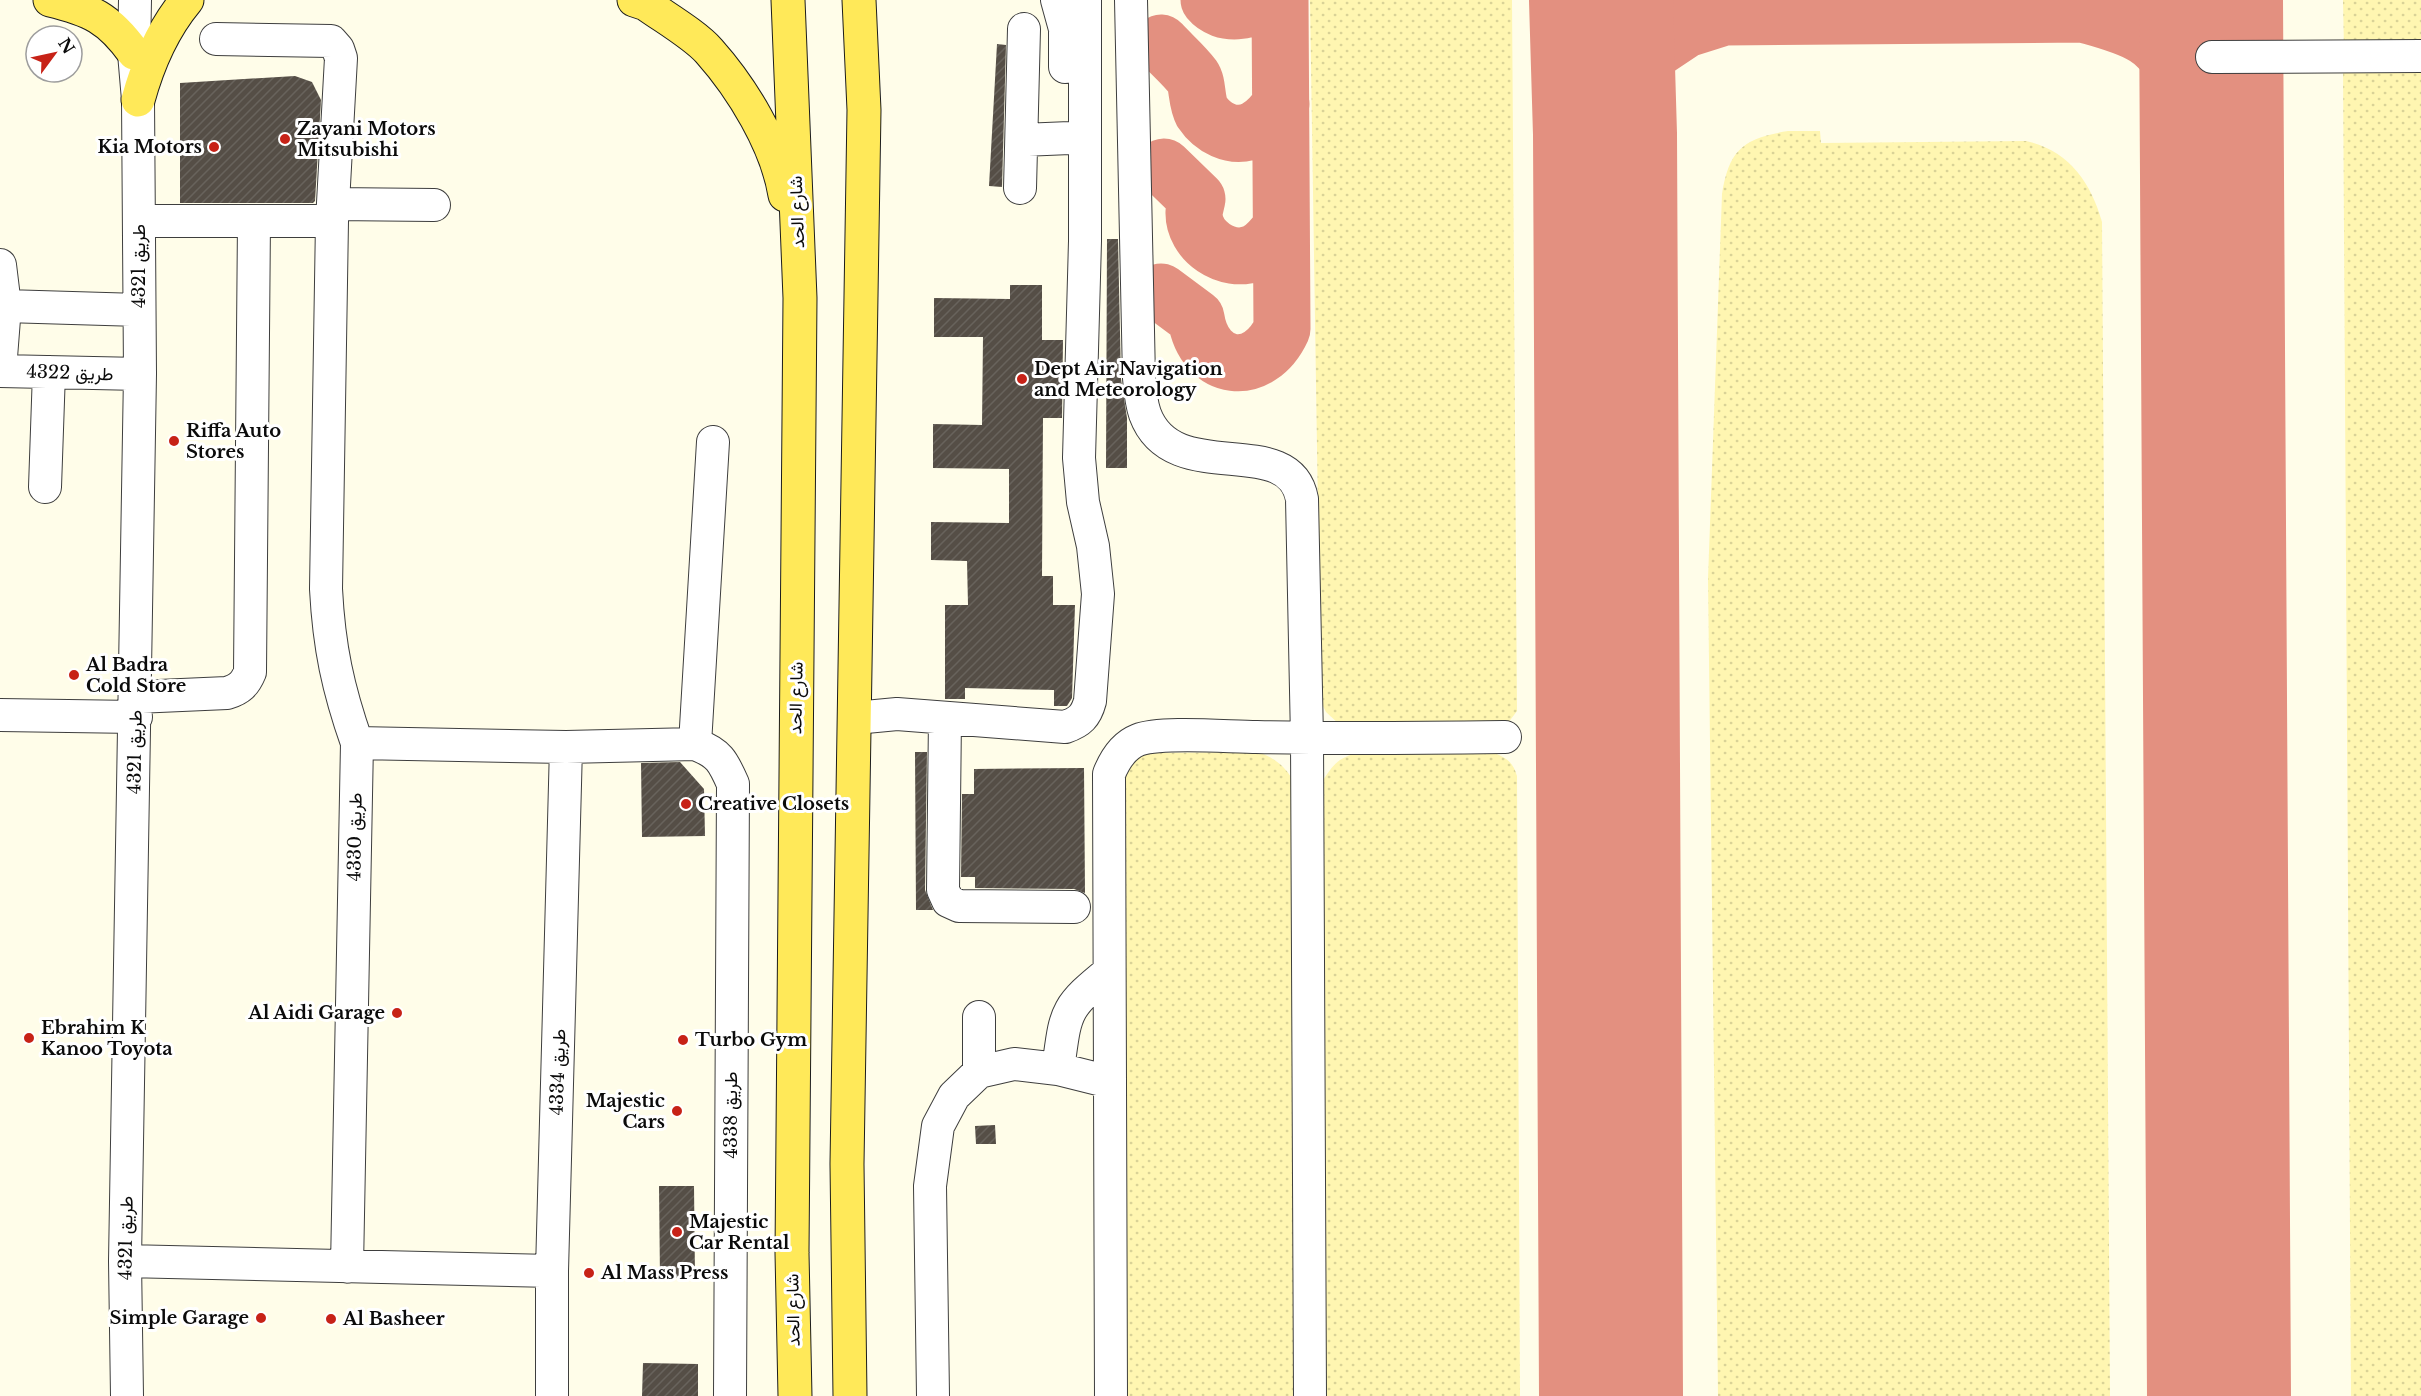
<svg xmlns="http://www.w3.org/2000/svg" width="2421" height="1396" viewBox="0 0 2421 1396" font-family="'Libre Baskerville',Vazirmatn,serif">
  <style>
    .sand { fill: url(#sand-dots) }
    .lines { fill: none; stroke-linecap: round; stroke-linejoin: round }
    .taxiway { stroke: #e39080; stroke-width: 57 }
    .runway { stroke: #e39080; stroke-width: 144 }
    .building { fill: url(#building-hatch) }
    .minor-casing { stroke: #3e3e3e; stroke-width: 34 }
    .major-casing { stroke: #1c1c1c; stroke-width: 35 }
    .minor { stroke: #fff; stroke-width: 32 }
    .major { stroke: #ffe959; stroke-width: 33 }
    .poi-dot { fill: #c72217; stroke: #fff; stroke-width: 2 }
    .labels { text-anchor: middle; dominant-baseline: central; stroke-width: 6; stroke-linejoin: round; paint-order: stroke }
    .poi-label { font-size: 18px; font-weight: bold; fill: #0b0b0b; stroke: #fff; text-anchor: start }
    .street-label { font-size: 18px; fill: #0b0b0b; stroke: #fff }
  </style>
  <defs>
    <pattern id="sand-dots" width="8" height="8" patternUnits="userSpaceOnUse" patternTransform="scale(1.5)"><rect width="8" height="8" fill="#fff6b1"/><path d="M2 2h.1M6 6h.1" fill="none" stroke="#d9d297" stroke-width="1.8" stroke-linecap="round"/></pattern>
    <pattern id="building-hatch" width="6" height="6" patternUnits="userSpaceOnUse" patternTransform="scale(1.5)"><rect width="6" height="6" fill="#554e46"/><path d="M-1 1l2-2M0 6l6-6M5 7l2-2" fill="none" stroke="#68635c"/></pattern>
  </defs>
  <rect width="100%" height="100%" fill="#fffde9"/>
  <path class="sand" d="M 1310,0 L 1512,0 L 1517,711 L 1508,723 L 1340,725 L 1326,712 L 1321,702 Z
    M 2343,0 L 2421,0 L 2421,50 L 2344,50 Z
    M 2421,63 L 2421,1396 L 2351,1396 L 2343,64 Z
    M 1788,131 L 1820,131 L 1821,143 L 2026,141 C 2068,150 2091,182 2102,222 L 2110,1396 L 1718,1396 L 1708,579 L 1722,194 C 1729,149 1744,138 1788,131 Z
    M 1257,752 C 1275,757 1287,768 1295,784 L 1299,1396 L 1119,1396 L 1118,782 L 1135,758 L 1151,753 Z
    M 1361,752 L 1490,752 C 1504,756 1513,761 1517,776 L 1520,1396 L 1324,1396 L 1322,782 C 1334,763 1339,757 1361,752 Z"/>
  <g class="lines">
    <path class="taxiway" d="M 1209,0 C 1223,17 1251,12 1266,0
      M 1680,0 L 1724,17 L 2083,14 L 2132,0
      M 2083,14 C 2104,20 2125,25 2144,36 C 2168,50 2194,95 2211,118
      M 1161,43 C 1171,54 1184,65 1193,77 C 1198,84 1196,101 1202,112 C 1208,121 1214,126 1223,130 C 1248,141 1267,124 1281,104
      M 1605,134 L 1613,108 L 1625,83 L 1650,53 L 1686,29 L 1724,17
      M 1164,167 L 1197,199 C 1196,203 1195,208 1194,212 C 1193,241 1227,264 1254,253 C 1266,248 1273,238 1281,228
      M 1161,292 L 1196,318 C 1204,372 1259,379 1282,329 L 1280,0"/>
    <path class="runway" d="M 1601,0 L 1605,134 L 1611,1396
      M 2211,0 L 2219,1396"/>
  </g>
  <path class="building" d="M 997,44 L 1006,45 L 1002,187 L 989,186 Z
    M 295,76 L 312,82 L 321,100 L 315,201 L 313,203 L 180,203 L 180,83 Z
    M 1107,239 L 1118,239 L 1121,379 L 1127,418 L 1127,468 L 1106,468 Z
    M 1010,285 L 1042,285 L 1042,340 L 1063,340 L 1062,418 L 1043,418 L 1042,576 L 1053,576 L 1053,605 L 1075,605 L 1072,698 L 1067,706 L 1054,706 L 1054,690 L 965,688 L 965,699 L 945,699 L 945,605 L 968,605 L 967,561 L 931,560 L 931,522 L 1009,523 L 1009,469 L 933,468 L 933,424 L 982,425 L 983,337 L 934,337 L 934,298 L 1010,299 Z
    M 915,752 L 927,752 L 925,890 L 933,910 L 916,910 Z
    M 680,762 L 704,789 L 705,836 L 642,837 L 641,763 Z
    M 1084,768 L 1085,893 L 1074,889 L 975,888 L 975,877 L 961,877 L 962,794 L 974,794 L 974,769 Z
    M 995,1125 L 996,1144 L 976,1144 L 975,1126 Z
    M 659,1186 L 694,1186 L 695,1277 L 660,1278 Z
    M 643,1363 L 698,1364 L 698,1396 L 642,1396 Z"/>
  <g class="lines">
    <defs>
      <path id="minor" d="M 1057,0 L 1065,29 L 1065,67
        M 1131,0 L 1139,378 C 1140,390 1141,403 1145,414 C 1173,490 1289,429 1302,499 L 1307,738 L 1310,1396
        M 216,39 L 331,41 L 338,49 L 341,58 L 332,221 L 326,589 C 329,647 338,689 357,743 L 347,1267
        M 2212,57 L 2421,56
        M 1022,140 L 1070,138
        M 1020,188 L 1024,29
        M 333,204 L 434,205
        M 139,221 L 332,221
        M 0,265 L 5,306 L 139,310
        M 0,370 L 5,306
        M 0,371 L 140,374
        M 45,487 L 49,372
        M 136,697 L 227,693 C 240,689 245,684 250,672 L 254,221
        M 0,715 L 136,717
        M 855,718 L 897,714 L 1065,727 C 1080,722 1086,716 1090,701 L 1098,594 L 1093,546 L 1083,502 L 1079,458 L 1085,241 L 1085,0
        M 945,718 L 943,890 L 948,901 L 959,906 L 1074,907
        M 357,743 L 566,747 L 695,744 C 719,753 723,761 733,784 L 730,1396
        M 695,744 L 713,442
        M 1058,1069 C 1066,1012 1063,1009 1109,972
        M 979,1072 L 979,1017
        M 125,1261 L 552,1271
        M 127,1396 L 125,1261 L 140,374 L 138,100 L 134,53 L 135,0
        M 552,1396 L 552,1271 L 566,747
        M 933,1396 L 930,1186 L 938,1126 L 954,1096 L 979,1072 L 1014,1064 L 1058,1069 L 1110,1082
        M 1111,1396 L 1109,774 C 1115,759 1123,746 1138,740 C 1161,731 1229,737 1257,737 C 1340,739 1422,738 1505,737"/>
      <path id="major" d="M 50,0 C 91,10 109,18 134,53
        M 634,0 L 646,4 C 664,17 695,35 709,51 C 742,88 777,145 785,195
        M 788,0 L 800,298 L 792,1253 L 795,1396
        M 138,100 C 148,63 162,30 187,0
        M 850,1396 L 847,1164 L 864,110 L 859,0"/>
    </defs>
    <use href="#minor" class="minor-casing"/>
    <use href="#major" class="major-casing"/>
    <use href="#minor" class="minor"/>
    <use href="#major" class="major"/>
  </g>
  <g class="poi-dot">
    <circle cx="285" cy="139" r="6"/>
    <circle cx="214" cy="147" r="6"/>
    <circle cx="1022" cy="379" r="6"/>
    <circle cx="174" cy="441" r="6"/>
    <circle cx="74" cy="675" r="6"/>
    <circle cx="686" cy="804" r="6"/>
    <circle cx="397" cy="1013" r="6"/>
    <circle cx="29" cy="1038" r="6"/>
    <circle cx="683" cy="1040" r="6"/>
    <circle cx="677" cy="1111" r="6"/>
    <circle cx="677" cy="1232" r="6"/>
    <circle cx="589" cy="1273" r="6"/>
    <circle cx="261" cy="1318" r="6"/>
    <circle cx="331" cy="1319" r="6"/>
  </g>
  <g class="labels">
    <g class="poi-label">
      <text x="297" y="129">Zayani Motors<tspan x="297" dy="21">Mitsubishi</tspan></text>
      <text x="202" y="147" text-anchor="end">Kia Motors</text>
      <text x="1034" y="369">Dept Air Navigation<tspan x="1034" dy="21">and Meteorology</tspan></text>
      <text x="186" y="431">Riffa Auto<tspan x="186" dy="21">Stores</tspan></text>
      <text x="86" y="665">Al Badra<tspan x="86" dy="21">Cold Store</tspan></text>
      <text x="698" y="804">Creative Closets</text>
      <text x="385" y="1013" text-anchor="end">Al Aidi Garage</text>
      <text x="41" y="1028">Ebrahim K<tspan x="41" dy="21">Kanoo Toyota</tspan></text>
      <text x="695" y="1040">Turbo Gym</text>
      <text x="665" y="1101" text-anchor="end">Majestic<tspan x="665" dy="21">Cars</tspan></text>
      <text x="689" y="1222">Majestic<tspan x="689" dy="21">Car Rental</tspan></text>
      <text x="601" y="1273">Al Mass Press</text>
      <text x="249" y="1318" text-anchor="end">Simple Garage</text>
      <text x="343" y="1319">Al Basheer</text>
    </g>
    <g class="street-label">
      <text transform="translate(797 212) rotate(-92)">شارع الحد</text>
      <text transform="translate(139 266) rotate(-90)">طريق 4321</text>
      <text transform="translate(70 373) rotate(2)">طريق 4322</text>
      <text transform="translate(796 698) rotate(-89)">شارع الحد</text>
      <text transform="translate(135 752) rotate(-89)">طريق 4321</text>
      <text transform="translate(355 837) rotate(-89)">طريق 4330</text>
      <text transform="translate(558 1072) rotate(-88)">طريق 4334</text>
      <text transform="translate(731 1115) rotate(-90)">طريق 4338</text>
      <text transform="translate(126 1238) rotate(-89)">طريق 4321</text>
      <text transform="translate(793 1310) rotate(-91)">شارع الحد</text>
    </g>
  </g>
  <g transform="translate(54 54) rotate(57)"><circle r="28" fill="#ffffff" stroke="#9d9d9d" stroke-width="1.5"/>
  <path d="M0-4.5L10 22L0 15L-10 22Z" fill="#c72217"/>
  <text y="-9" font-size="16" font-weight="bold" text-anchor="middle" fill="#0b0b0b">N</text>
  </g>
</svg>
